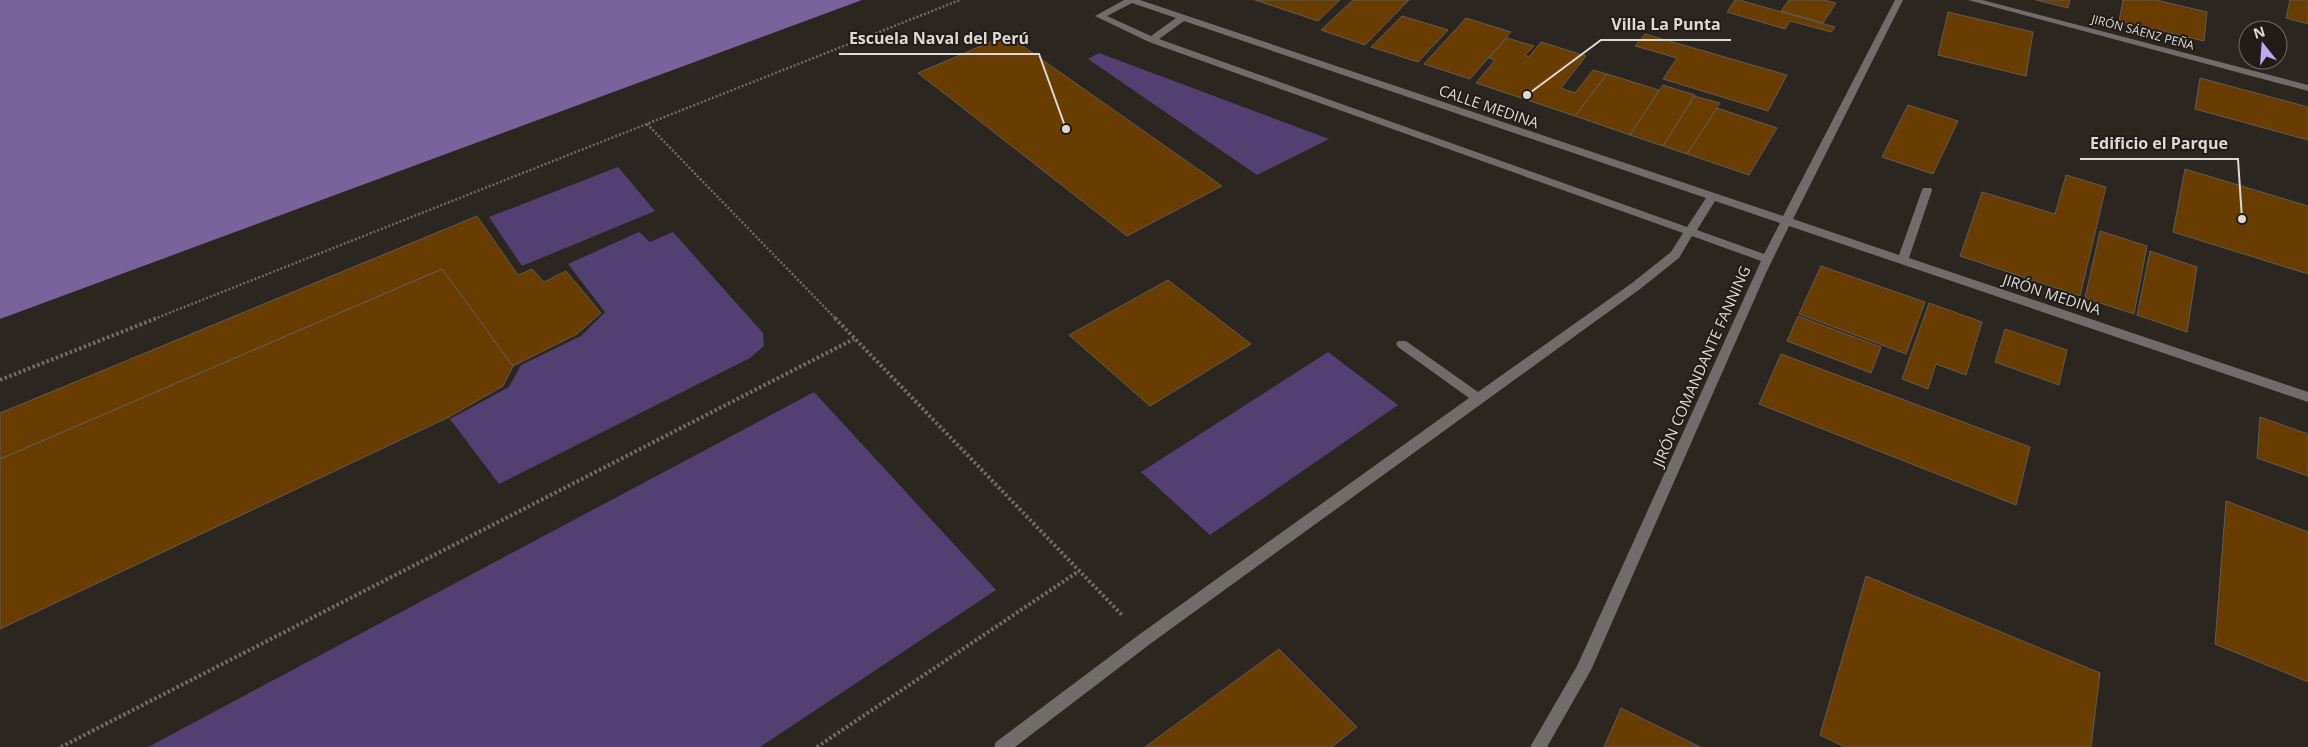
<svg xmlns="http://www.w3.org/2000/svg" width="2308" height="747" viewBox="0 0 2308 747" font-family="'Open Sans',sans-serif">
  <style>
    .green { fill: #534072 }
    .water { fill: #78639c }
    .building { fill: #693d00; stroke: #615b55 }
    .lines { fill: none; stroke-linecap: round; stroke-linejoin: round }
    .path-far1 { stroke: #706b67; stroke-width: 2.5; stroke-dasharray: 2 2; stroke-linecap: butt }
    .path { stroke: #706b67; stroke-width: 4; stroke-dasharray: 2.5 2.5; stroke-linecap: butt }
    .minor { fill: #6f6c69; fill-rule: evenodd }
    .labels { text-anchor: middle; dominant-baseline: central; stroke-width: 4; stroke-linejoin: round; paint-order: stroke }
    .far-street-label { font-size: 12px; fill: #ddd9d6; stroke: #211c17 }
    .street-label { font-size: 15px; fill: #ddd9d6; stroke: #211c17 }
    .leader { fill: none; stroke: #ddd9d6; stroke-width: 2 }
    .callout-dot { fill: #ddd9d6; stroke: #211c17; stroke-width: 2 }
    .callout-label { font-size: 16px; text-anchor: middle; font-weight: bold; fill: #ddd9d6; stroke: #211c17; stroke-width: 4; stroke-linejoin: round; paint-order: stroke }
  </style>
  <rect width="100%" height="100%" fill="#2b2620"/>
  <path class="green" d="M 1099,53 L 1329,139 L 1257,175 L 1088,59 Z
    M 618,167 L 655,211 L 522,266 L 489,217 Z
    M 639,232 L 650,242 L 673,232 L 763,333 L 764,346 L 750,358 L 499,484 L 450,419 L 509,387 L 521,365 L 581,336 L 605,312 L 568,264 Z
    M 1328,352 L 1398,405 L 1210,535 L 1141,472 Z
    M 814,392 L 996,590 L 760,747 L 148,747 Z"/>
  <path class="water" d="M 0,0 L 862,0 L 0,319 Z"/>
  <path class="building" d="M 1255,0 L 1340,0 L 1318,21 Z
    M 1353,0 L 1409,0 L 1365,45 L 1321,30 Z
    M 1735,0 L 1739,0 L 1835,27 L 1831,32 L 1790,21 L 1785,29 L 1727,12 Z
    M 1789,0 L 1824,0 L 1836,3 L 1823,23 L 1781,11 Z
    M 2036,0 L 2070,0 L 2068,8 Z
    M 2123,0 L 2156,0 L 2207,12 L 2204,41 L 2119,21 Z
    M 2290,0 L 2308,0 L 2308,24 L 2286,18 Z
    M 1948,12 L 2033,32 L 2026,76 L 1938,55 Z
    M 1402,16 L 1448,30 L 1418,62 L 1371,47 Z
    M 1466,18 L 1511,32 L 1470,79 L 1424,64 Z
    M 1645,34 L 1787,75 L 1768,111 L 1663,79 L 1677,58 L 1635,46 Z
    M 1007,35 L 1222,186 L 1127,236 L 918,73 Z
    M 1507,38 L 1534,46 L 1525,55 L 1529,57 L 1541,42 L 1586,56 L 1561,88 L 1575,93 L 1593,70 L 1607,74 L 1575,116 L 1476,83 L 1495,60 L 1489,58 Z
    M 1607,74 L 1659,90 L 1630,135 L 1575,116 Z
    M 2200,78 L 2308,107 L 2308,140 L 2195,109 Z
    M 1663,85 L 1695,95 L 1663,146 L 1630,135 Z
    M 1694,96 L 1720,103 L 1687,154 L 1663,146 Z
    M 1908,105 L 1958,121 L 1933,174 L 1882,157 Z
    M 1717,108 L 1777,128 L 1749,175 L 1687,154 Z
    M 2185,169 L 2308,206 L 2308,274 L 2173,232 Z
    M 2066,175 L 2106,187 L 2080,296 L 1960,256 L 1982,192 L 2055,214 Z
    M 477,216 L 518,275 L 532,269 L 544,282 L 566,271 L 601,313 L 577,334 L 513,366 L 442,269 L 0,459 L 0,413 Z
    M 2100,231 L 2147,246 L 2134,314 L 2085,298 Z
    M 2150,251 L 2197,267 L 2187,332 L 2137,315 Z
    M 1821,266 L 1925,302 L 1906,354 L 1799,314 Z
    M 442,269 L 513,366 L 503,386 L 449,417 L 0,629 L 0,459 Z
    M 1168,280 L 1251,344 L 1150,406 L 1069,335 Z
    M 1929,303 L 1982,322 L 1966,375 L 1936,364 L 1928,389 L 1902,379 Z
    M 1798,316 L 1881,347 L 1871,373 L 1787,341 Z
    M 2005,329 L 2067,350 L 2059,385 L 1995,362 Z
    M 1781,354 L 2030,447 L 2016,505 L 1759,404 Z
    M 2260,417 L 2308,434 L 2308,476 L 2257,458 Z
    M 2226,501 L 2308,532 L 2308,682 L 2215,644 Z
    M 1866,576 L 2100,673 L 2091,747 L 1845,747 L 1820,735 Z
    M 1279,649 L 1357,727 L 1332,747 L 1145,747 Z
    M 1621,708 L 1700,747 L 1604,747 Z"/>
  <g class="lines">
    <path class="path-far1" d="M 647,124 L 836,319
      M 154,319 L 960,0"/>
    <path class="path" d="M 835,318 L 1122,615
      M 0,380 L 157,318
      M 61,747 L 854,339
      M 817,747 L 1079,571"/>
    <path class="minor" d="M 1124,0 L 1140,0 L 1783,216 L 1895,0 L 1903,0 L 1793,219 L 1899,255 L 1922,190 L 1923,188 L 1931,188 L 1932,190 L 1909,258 L 2308,392 L 2308,402 L 1789,226 L 1766,273 L 1591,670 L 1547,747 L 1530,747 L 1577,666 L 1761,261 L 1692,236 L 1679,258 L 1640,289 L 1150,644 L 1015,747 L 994,747 L 996,742 L 1140,634 L 1469,398 L 1398,347 L 1396,344 L 1398,341 L 1406,341 L 1478,392 L 1632,283 L 1671,252 L 1683,233 L 1149,42 L 1095,16 ZM 1132,3 L 1176,18 L 1151,36 L 1107,16 ZM 1184,21 L 1706,198 L 1687,227 L 1159,39 ZM 1715,201 L 1780,223 L 1764,254 L 1697,230 Z
      M 1968,0 L 1982,0 L 2308,85 L 2308,91 Z"/>
  </g>
  <g class="labels">
    <g class="far-street-label">
      <text transform="translate(2143 32) rotate(15)">JIRÓN SÁENZ PEÑA</text>
    </g>
    <g class="street-label">
      <text transform="translate(1489 106) rotate(19)">CALLE MEDINA</text>
      <text transform="translate(2052 294) rotate(18)">JIRÓN MEDINA</text>
      <text transform="translate(1701 366) rotate(-66)">JIRÓN COMANDANTE FANNING</text>
    </g>
  </g>
  <path class="leader" d="M1527 95L1601 40H1731M1066 129L1039 54H839M2242 219L2238 159H2080"/>
  <g class="callout-dot">
    <circle cx="1527" cy="95" r="5"/>
    <circle cx="1066" cy="129" r="5"/>
    <circle cx="2242" cy="219" r="5"/>
  </g>
  <g class="callout-label">
    <text x="1666" y="30">Villa La Punta</text>
    <text x="939" y="44">Escuela Naval del Perú</text>
    <text x="2159" y="149">Edificio el Parque</text>
  </g>
  <g transform="translate(2263 45) rotate(343)"><circle r="24" fill="#211c17" stroke="#6c6863"/>
  <path d="M0-4L9 19L0 12L-9 19Z" fill="#c2a7f2"/>
  <text y="-8" font-size="14" font-weight="bold" text-anchor="middle" fill="#ddd9d6">N</text>
  </g>
</svg>
